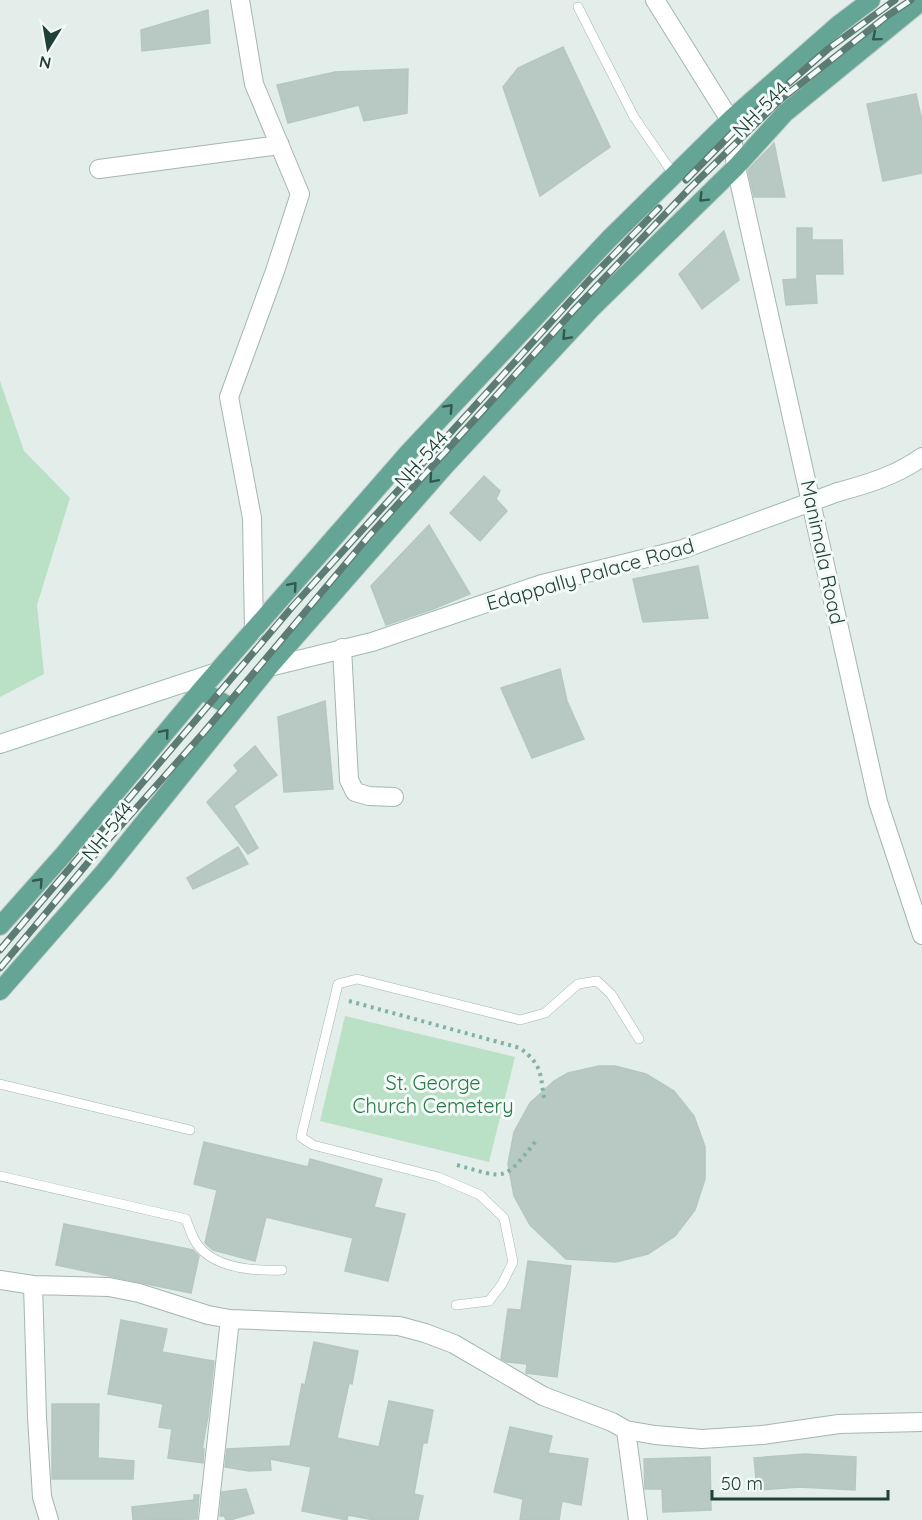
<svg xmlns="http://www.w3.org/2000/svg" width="922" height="1520" viewBox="0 0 922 1520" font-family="Quicksand,sans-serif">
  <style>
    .green { fill: #bae0c5 }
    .building { fill: #b8c8c2; stroke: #b4c8c0; stroke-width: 1.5 }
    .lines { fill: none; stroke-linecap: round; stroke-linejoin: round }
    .lane-casing { stroke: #a5b6b0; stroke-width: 10 }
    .street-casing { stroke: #a5b6b0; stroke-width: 20 }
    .secondary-casing { stroke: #a0bab1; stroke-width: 20 }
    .primary-casing { stroke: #c1cac7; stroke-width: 20 }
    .path { stroke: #81b3a4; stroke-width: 4; stroke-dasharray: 3 4.5; stroke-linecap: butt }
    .lane { stroke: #fff; stroke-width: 9 }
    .street { stroke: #fff; stroke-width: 18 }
    .secondary { stroke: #fff; stroke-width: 18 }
    .primary { stroke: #65a595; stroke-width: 18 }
    .rail-casing { stroke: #5c7b73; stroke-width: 7 }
    .rail { stroke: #f3faf7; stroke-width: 4.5; stroke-dasharray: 14; stroke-linecap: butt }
    .oneway { stroke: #32594f }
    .labels { text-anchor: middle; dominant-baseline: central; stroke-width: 6; stroke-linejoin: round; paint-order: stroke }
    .street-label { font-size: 20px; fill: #214038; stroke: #f3faf7 }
    .park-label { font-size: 20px; fill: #297949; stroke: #f3faf7 }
  </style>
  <rect width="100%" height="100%" fill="#e3ede9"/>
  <path class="green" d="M 0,381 L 24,451 L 70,498 L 37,605 L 44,674 L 0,697 Z
    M 345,1016 L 515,1057 L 489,1162 L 320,1121 Z"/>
  <path class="building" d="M 208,10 L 210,43 L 142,51 L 141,30 Z
    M 563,47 L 610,147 L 540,196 L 503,87 L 518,68 Z
    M 408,69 L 407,113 L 364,121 L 359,105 L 288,123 L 277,85 L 335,72 Z
    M 916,94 L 922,121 L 922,173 L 883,181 L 867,104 Z
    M 774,143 L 785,197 L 754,197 L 748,170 Z
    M 797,228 L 812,228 L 812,240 L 842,240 L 843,274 L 815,274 L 817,303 L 786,305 L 783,280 L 797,279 Z
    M 724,231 L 739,280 L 702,309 L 679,274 Z
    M 484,476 L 500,491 L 496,499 L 507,511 L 480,541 L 450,513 Z
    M 429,525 L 470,594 L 433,609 L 386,625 L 371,586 Z
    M 698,566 L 708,618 L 643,622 L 633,579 Z
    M 560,669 L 567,701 L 584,739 L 532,758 L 501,688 Z
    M 325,701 L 333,789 L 284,792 L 278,717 Z
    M 255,746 L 277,775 L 234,806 L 258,848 L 248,854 L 207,802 L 238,771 L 234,765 Z
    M 238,847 L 248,864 L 193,889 L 187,878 Z
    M 599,1066 L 615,1066 L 646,1074 L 674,1091 L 694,1116 L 705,1147 L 705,1179 L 695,1210 L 675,1236 L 648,1254 L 616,1262 L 566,1259 L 530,1225 L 514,1196 L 508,1164 L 514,1132 L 530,1103 L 554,1081 L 568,1073 Z
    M 204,1142 L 308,1167 L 310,1159 L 382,1179 L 374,1207 L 405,1214 L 388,1281 L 345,1271 L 353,1238 L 266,1217 L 255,1261 L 213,1250 L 205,1243 L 217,1190 L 194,1184 Z
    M 64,1224 L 193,1250 L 199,1256 L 191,1293 L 56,1265 Z
    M 528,1261 L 571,1266 L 557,1377 L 526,1373 L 527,1364 L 507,1362 L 501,1359 L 508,1309 L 521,1310 Z
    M 121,1320 L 167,1329 L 162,1352 L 214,1361 L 208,1416 L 202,1450 L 204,1449 L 203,1463 L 168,1458 L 172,1429 L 159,1427 L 163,1404 L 108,1394 Z
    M 314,1342 L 358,1351 L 352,1384 L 349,1383 L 337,1438 L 379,1447 L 389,1401 L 433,1410 L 427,1443 L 423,1443 L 414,1494 L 423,1496 L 418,1520 L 374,1520 L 348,1515 L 347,1520 L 302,1511 L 311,1467 L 270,1459 L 271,1470 L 249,1471 L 225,1467 L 227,1449 L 290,1446 L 302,1384 L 305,1385 Z
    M 52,1404 L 99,1404 L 98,1458 L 134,1461 L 133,1479 L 52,1479 Z
    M 510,1427 L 552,1436 L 548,1453 L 588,1459 L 581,1505 L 562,1501 L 559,1520 L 520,1520 L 523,1499 L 494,1492 Z
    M 805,1454 L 856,1457 L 855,1490 L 799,1487 L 757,1490 L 754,1458 Z
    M 710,1457 L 711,1510 L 663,1512 L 662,1489 L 645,1489 L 644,1459 Z
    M 246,1489 L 254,1513 L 230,1520 L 226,1520 L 224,1516 L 220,1516 L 222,1492 Z
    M 194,1495 L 199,1495 L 197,1519 L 133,1520 L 132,1507 L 194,1500 Z"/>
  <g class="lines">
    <defs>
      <path id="lane" d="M 578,7 L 634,117 L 674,175
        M 0,1084 L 190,1130
        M 0,1176 L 186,1219 C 190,1230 193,1241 201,1249 C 220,1269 256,1271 282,1270
        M 456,1305 L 489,1301 L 502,1284 L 513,1262 L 504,1218 L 480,1195 L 438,1177 L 313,1145 L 301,1137 L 338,984 L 357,979 L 520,1020 L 545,1013 L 578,984 L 597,981 L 611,994 L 639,1039"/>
      <path id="street" d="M 240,0 L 254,84 L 300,194 L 275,271 L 229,397 L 252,518 L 254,631
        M 655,0 L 730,120 L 736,167 L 878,802 L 922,935
        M 99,169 L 280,145
        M 838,492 C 868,484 897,475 922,457
        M 342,648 L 349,780 L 355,792 L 369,796 L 394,797
        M 0,1280 L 33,1285 L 109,1287 L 139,1293 L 208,1315 L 230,1319 L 399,1326 L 425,1333 L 454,1344 L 543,1396 L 612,1422 L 626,1430 L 655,1435 L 702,1439 L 762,1435 L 839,1424 L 922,1422
        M 33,1285 L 37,1417 L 42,1497 L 49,1520
        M 626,1430 L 638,1520
        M 208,1520 L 230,1319"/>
      <path id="secondary" d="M 269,667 L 372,642 L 542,584 L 683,549 L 838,492
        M 0,744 L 217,672"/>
      <path id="primary" d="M 201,690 L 234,709
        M 0,926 L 64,854 L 201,690 L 408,453 L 609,239 L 732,118 L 838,25 L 871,0
        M 0,991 L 104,872 L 269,667 L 445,466 L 592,308 L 736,167 L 785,113 L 922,1"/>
    </defs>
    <use href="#lane" class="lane-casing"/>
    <use href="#street" class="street-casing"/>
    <use href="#secondary" class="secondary-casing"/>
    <use href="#primary" class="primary-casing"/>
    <path class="path" d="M 349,1001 L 520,1048 C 542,1065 540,1072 544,1098
      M 457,1165 C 507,1179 503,1182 536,1141"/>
    <use href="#lane" class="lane"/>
    <use href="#street" class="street"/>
    <use href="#secondary" class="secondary"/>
    <use href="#primary" class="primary"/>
    <defs>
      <path id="rail" d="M 789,83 L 828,49 L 895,0
        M 686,180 L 743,122 L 773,97
        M 0,950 L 293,606 L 591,278 L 659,208
        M 0,968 L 91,859 L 204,732 L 369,536 L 573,311 L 689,189 L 780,100 L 887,16 L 911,0"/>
    </defs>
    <use href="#rail" class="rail-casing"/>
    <use href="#rail" class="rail"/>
  </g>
  <defs><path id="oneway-chevron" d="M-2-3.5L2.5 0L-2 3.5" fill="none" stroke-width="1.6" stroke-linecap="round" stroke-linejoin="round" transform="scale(1.5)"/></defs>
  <g class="oneway">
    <use href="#oneway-chevron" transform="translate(876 37) rotate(140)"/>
    <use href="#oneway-chevron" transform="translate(703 198) rotate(135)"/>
    <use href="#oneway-chevron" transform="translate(566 336) rotate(133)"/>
    <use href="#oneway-chevron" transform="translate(449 408) rotate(-47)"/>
    <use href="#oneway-chevron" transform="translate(433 479) rotate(131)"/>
    <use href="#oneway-chevron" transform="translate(293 586) rotate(-49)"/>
    <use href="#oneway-chevron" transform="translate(165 733) rotate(-50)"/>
    <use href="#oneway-chevron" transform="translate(39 882) rotate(-48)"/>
  </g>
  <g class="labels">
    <g class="street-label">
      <text transform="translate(760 109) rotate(-45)">NH-544</text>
      <text transform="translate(421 459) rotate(-48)">NH-544</text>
      <text transform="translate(823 552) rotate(78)">Manimala Road</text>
      <text transform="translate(590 574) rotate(-16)">Edappally Palace Road</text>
      <text transform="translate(107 831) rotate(-51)">NH-544</text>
    </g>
    <g class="park-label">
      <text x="433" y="1082">St. George<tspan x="433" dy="23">Church Cemetery</tspan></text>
    </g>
  </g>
  <g transform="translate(48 48) rotate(191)" stroke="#f3faf7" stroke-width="4.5" paint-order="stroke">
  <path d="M0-4.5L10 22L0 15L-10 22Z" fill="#214038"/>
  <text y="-9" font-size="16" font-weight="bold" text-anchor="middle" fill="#214038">N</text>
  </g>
  <path d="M712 1490v9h176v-9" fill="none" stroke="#214038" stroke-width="3"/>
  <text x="721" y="1490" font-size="18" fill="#214038" stroke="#f3faf7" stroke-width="4.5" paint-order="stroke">50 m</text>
</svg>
